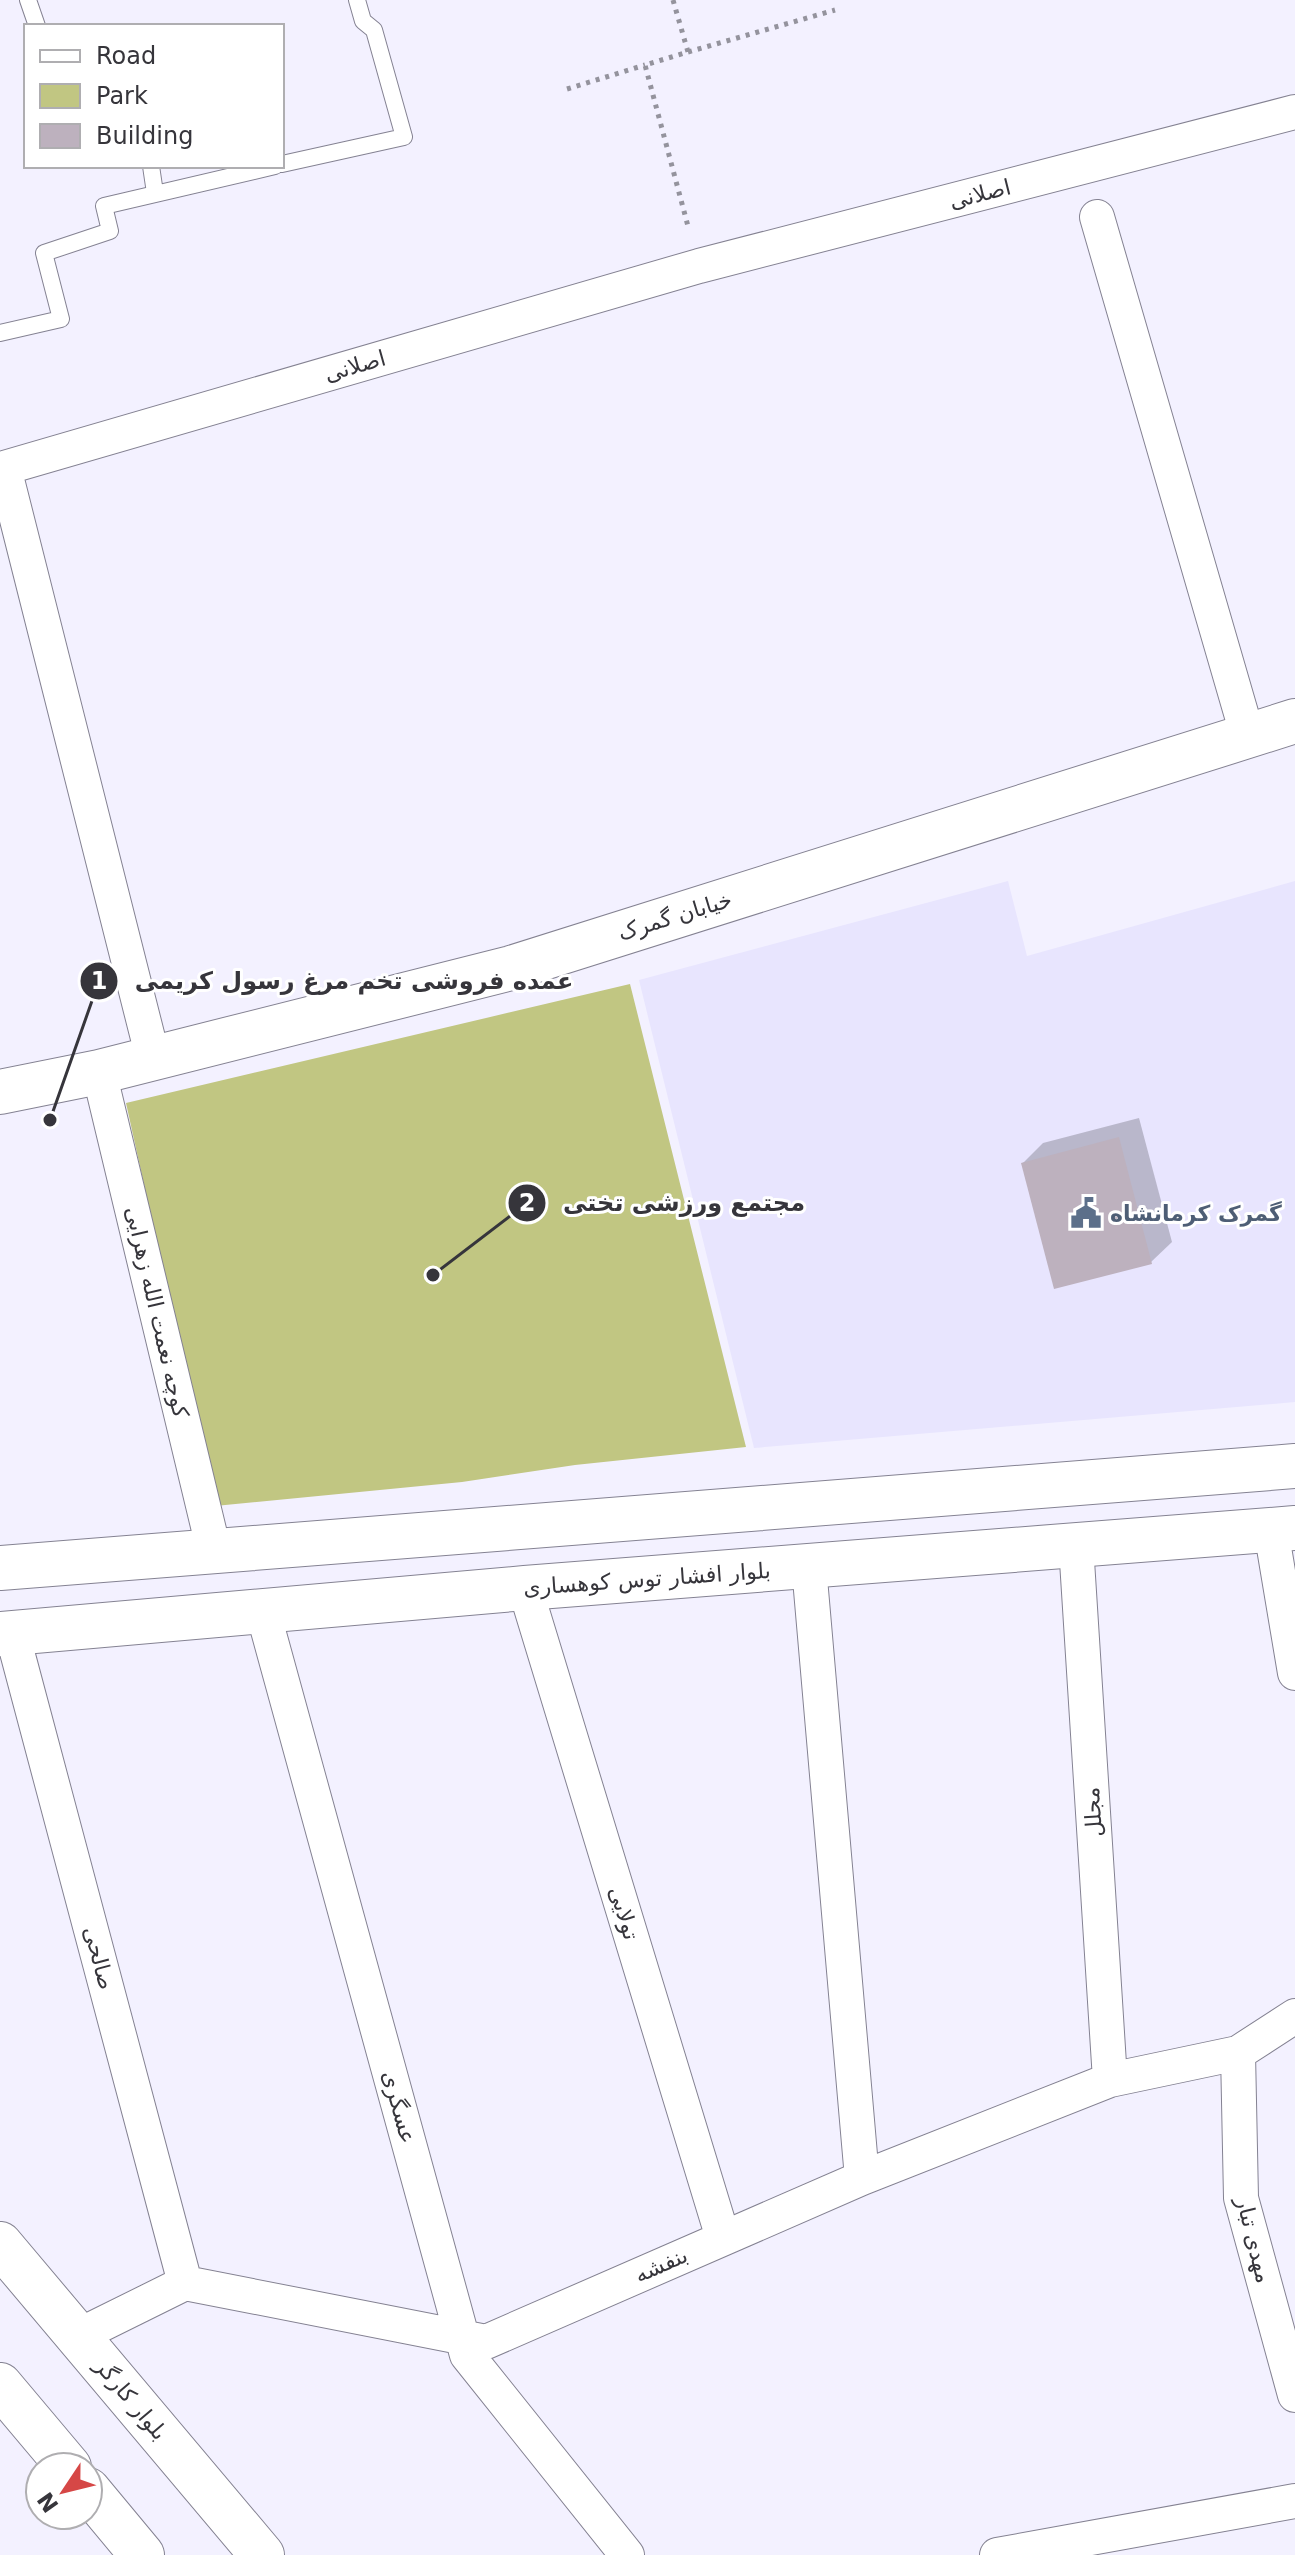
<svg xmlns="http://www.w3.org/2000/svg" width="1295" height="2555" viewBox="0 0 1295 2555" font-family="'DejaVu Sans',Cairo,sans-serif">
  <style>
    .built { fill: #e8e5fe }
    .green { fill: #c1c682 }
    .shadow { fill: #0003 }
    .building { fill: #bdb1be }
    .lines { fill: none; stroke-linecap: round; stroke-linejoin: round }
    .service-casing { stroke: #848292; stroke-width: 18 }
    .minor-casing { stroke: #848292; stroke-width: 36 }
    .secondary-casing { stroke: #848292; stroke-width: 46 }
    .primary-casing { stroke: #848292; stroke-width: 46 }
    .path { stroke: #94939d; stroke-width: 5; stroke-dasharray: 4 6; stroke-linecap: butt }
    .service { stroke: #fff; stroke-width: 16 }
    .minor { stroke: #fff; stroke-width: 34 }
    .secondary { stroke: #fff; stroke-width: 44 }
    .primary { stroke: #fff; stroke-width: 44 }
    .labels { text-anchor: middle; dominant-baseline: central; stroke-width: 6; stroke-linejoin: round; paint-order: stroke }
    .street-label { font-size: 22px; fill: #36353b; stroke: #fff }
    .service-label { font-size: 22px; font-weight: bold; fill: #4e5e75; stroke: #fff; text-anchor: start }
    .leader { fill: none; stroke: #36353b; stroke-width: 3 }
    .callout-dot { fill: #36353b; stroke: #fff; stroke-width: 3 }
    .mark-label { font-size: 24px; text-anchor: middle; font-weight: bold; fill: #fff }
    .callout-label { font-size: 24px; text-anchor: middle; font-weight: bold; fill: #36353b; stroke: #fff; stroke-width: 6; stroke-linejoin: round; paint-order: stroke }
  </style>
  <rect width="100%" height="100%" fill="#f3f1ff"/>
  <path class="built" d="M 1008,881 L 1027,956 L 1295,881 L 1295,1402 L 754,1448 L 639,980 Z"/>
  <path class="green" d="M 630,984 L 746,1447 L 575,1465 L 462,1482 L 215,1506 L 126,1103 Z"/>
  <path class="shadow" d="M 1139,1118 L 1172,1242 L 1151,1262 L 1023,1163 L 1043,1143 Z"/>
  <path class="building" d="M 1119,1137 L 1152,1264 L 1054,1289 L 1021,1163 Z"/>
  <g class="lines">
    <defs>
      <path id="service" d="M 28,0 L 37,26
        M 282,164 L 404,137 L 374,30 L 363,21 L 357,0
        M 151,166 L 155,193
        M 0,333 L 61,319 L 44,253 L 110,231 L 104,206 L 275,166"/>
      <path id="minor" d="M 1097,217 L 1248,737
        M 153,1058 L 4,468 L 699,266 L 1295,112
        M 99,1072 L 214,1551
        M 1271,1530 L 1295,1673
        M 1076,1545 L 1110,2080
        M 809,1567 L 862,2178
        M 525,1588 L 723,2238
        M 263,1612 L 467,2355 L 627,2555
        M 12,1633 L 185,2283
        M 1295,2016 L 1238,2053 L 1241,2198 L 1295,2395
        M 78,2336 L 185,2283 L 486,2342 L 862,2178 L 1110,2080 L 1238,2053
        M 997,2555 L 1295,2501"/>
      <path id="secondary" d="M 0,1092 L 99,1072 L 511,968 L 1295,721
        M 0,1568 L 1295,1466
        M 0,1634 L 525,1588 L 1295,1528"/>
      <path id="primary" d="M 0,2244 L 262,2555
        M 0,2385 L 69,2467
        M 88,2490 L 142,2555"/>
    </defs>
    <use href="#service" class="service-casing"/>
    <use href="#minor" class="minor-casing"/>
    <use href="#secondary" class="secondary-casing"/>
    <use href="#primary" class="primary-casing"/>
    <path class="path" d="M 673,0 L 688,52 L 645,65 L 689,230
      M 688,52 L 835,10
      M 567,89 L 645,65"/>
    <use href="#service" class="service"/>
    <use href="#minor" class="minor"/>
    <use href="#secondary" class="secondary"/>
    <use href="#primary" class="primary"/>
  </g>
  <defs>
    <symbol id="civic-bare" viewBox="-9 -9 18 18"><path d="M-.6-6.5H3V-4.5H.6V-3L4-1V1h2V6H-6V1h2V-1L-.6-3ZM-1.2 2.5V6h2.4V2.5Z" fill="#5c6f8a" stroke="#fff" stroke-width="2.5" paint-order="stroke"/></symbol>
  </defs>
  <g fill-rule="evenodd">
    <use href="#civic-bare" x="1064" y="1191" width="44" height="44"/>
  </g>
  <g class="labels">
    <g class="street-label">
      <text transform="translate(980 194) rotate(-14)">اصلانی</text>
      <text transform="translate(355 366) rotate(-16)">اصلانی</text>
      <text transform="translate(675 916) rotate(-17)">خیابان گمرک</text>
      <text transform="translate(157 1312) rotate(77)">کوچه نعمت الله زهرایی</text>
      <text transform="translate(647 1579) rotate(-4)">بلوار افشار توس کوهساری</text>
      <text transform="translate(1093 1812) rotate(-94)">مجلل</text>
      <text transform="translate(624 1913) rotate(73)">تولایی</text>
      <text transform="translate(99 1958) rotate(75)">صالحی</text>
      <text transform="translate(399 2107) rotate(75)">عسگری</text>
      <text transform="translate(1254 2240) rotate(76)">مهدی تبار</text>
      <text transform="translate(661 2265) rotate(-24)">بنفشه</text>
      <text transform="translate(131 2399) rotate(50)">بلوار کارگر</text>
    </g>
    <g class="service-label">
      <text x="1110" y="1213">گمرک کرمانشاه</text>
    </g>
  </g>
  <path class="leader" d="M50 1120L99 981M433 1275L527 1203"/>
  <g class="callout-dot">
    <circle cx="50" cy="1120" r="8"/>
    <circle cx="433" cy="1275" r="8"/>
    <circle cx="99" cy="981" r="20"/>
    <circle cx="527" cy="1203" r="20"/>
  </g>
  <g class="mark-label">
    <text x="99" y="989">1</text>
    <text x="527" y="1211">2</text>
  </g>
  <g class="callout-label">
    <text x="354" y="989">عمده فروشی تخم مرغ رسول کریمی</text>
    <text x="684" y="1211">مجتمع ورزشی تختی</text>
  </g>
  <rect x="24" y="24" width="260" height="144" fill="#ffffff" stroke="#afaeb1" stroke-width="2"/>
  <rect x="40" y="50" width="40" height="12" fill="#ffffff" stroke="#afaeb1" stroke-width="2"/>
  <text x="96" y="64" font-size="24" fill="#36353b">Road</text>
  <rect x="40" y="84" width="40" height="24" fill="#c1c682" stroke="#afaeb1" stroke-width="2"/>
  <text x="96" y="104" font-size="24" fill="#36353b">Park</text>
  <rect x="40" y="124" width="40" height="24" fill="#bdb1be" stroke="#afaeb1" stroke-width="2"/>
  <text x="96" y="144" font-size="24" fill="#36353b">Building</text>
  <g transform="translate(64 2491) rotate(235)"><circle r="38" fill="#ffffff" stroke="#afaeb1" stroke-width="2"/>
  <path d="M0-6L14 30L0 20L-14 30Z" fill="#d64746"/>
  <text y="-12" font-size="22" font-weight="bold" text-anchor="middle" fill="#36353b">N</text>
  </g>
</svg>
